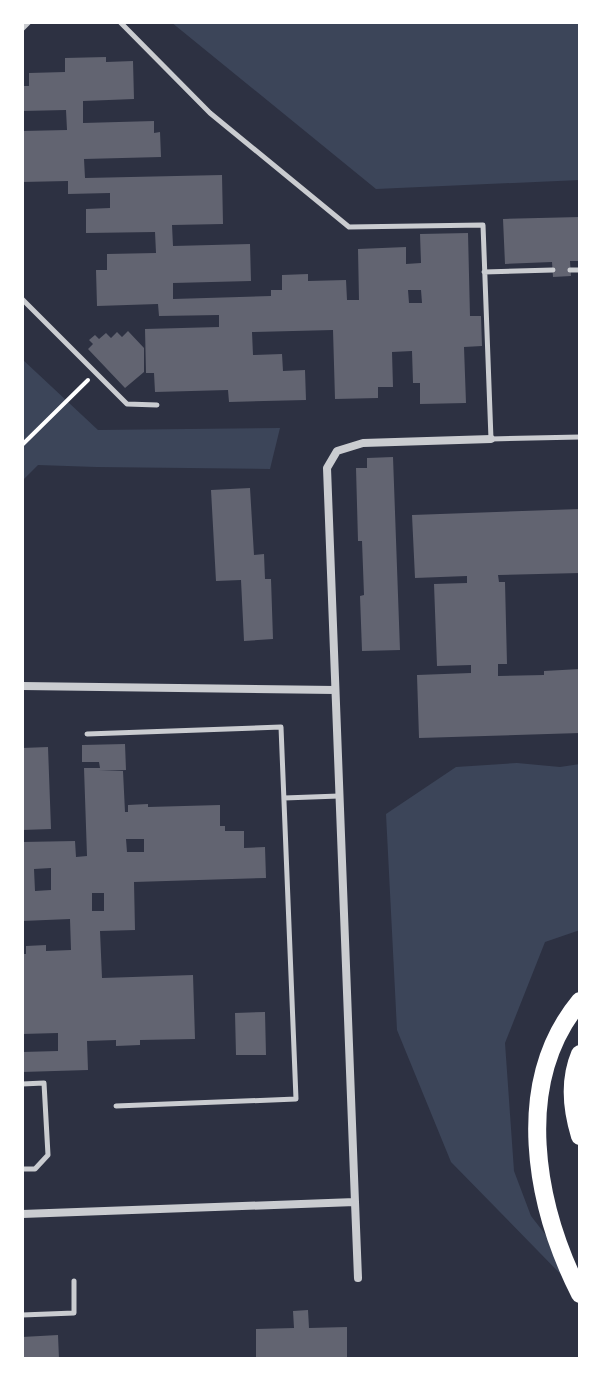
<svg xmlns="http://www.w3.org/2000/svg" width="602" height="1381" viewBox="0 0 602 1381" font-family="Arial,sans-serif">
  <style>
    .green { fill: #3c4559 }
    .building { fill: #626471; fill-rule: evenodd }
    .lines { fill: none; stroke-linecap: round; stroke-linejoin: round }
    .path { stroke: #fff; stroke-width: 4 }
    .service { stroke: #caccd0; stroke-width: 5 }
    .minor { stroke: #caccd0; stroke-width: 8 }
    .motorway { stroke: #fff; stroke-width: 18 }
  </style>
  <rect width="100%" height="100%" fill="#2d3142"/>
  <path class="green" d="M 171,22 L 580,22 L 580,180 L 376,189 Z
    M 22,359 L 98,430 L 280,428 L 270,469 L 96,467 L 38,465 L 22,481 Z
    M 517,763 L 560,767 L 580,764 L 580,930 L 545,942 L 505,1043 L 514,1171 L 531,1216 L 580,1279 L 580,1294 L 451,1162 L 397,1030 L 386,814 L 456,767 Z"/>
  <path class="building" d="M 106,57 L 106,62 L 133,61 L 134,99 L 83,101 L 83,123 L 154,121 L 154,133 L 160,132 L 161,157 L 84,159 L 85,178 L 222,175 L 223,224 L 172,225 L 173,246 L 250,244 L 251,281 L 173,283 L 173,299 L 271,296 L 271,290 L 282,290 L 282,275 L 308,274 L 308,281 L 346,280 L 347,300 L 359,300 L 358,249 L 406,247 L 406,264 L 421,263 L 420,234 L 468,233 L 470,316 L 481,316 L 482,346 L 464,347 L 466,403 L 420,404 L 420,383 L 413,383 L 412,351 L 392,352 L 393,387 L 378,387 L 378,398 L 335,399 L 333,330 L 252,332 L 253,355 L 282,354 L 283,371 L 305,370 L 306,400 L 229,402 L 228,390 L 155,392 L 154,373 L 146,373 L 145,329 L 219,327 L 219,315 L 159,316 L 158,304 L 97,306 L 96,270 L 107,270 L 107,254 L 156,253 L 155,232 L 86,233 L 86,209 L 110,208 L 110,193 L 68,194 L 68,181 L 22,182 L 22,131 L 67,130 L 66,110 L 22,111 L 22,86 L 29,86 L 29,73 L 65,72 L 65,58 ZM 408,290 L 421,290 L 422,303 L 409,303 Z
    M 580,217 L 580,261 L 570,261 L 571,276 L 553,277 L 552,262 L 505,264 L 503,219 Z
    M 128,331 L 144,348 L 144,372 L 125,388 L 88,349 L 93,344 L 89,340 L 95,335 L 99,339 L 106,333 L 111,338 L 117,332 L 122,337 Z
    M 393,457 L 400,650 L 362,651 L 360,596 L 364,595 L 362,541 L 358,541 L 356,468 L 367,468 L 367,458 Z
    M 250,488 L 254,555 L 264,554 L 265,579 L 271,579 L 273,639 L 244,641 L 241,580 L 216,581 L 211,490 Z
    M 580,509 L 580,573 L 498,575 L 499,582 L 505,582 L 507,664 L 498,664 L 498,676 L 544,675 L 544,671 L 580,669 L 580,733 L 419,738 L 417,675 L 471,673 L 471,665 L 437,666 L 434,584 L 467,583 L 467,576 L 415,578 L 412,515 Z
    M 125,744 L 126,770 L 99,771 L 123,771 L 125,812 L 128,812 L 128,805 L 148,804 L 148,807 L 220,805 L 220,826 L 225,826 L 225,831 L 244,831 L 244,848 L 265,847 L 266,878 L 134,882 L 135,930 L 100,931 L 102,978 L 193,975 L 195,1039 L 140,1040 L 140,1045 L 116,1046 L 116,1040 L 87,1041 L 88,1070 L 22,1072 L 22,1052 L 58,1051 L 58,1033 L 22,1034 L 22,954 L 26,954 L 26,946 L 46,945 L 46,951 L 71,950 L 70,919 L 22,921 L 22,842 L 75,841 L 76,857 L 87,856 L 84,768 L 100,768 L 99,762 L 82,762 L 82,745 ZM 126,839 L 144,839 L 144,852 L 127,852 ZM 51,868 L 51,890 L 35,891 L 34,869 ZM 92,893 L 104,893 L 104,911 L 92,911 Z
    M 48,747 L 51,829 L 22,830 L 22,748 Z
    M 265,1012 L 266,1055 L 236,1055 L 235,1013 Z
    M 308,1310 L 309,1328 L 347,1327 L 347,1359 L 256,1359 L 256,1329 L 294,1328 L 293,1311 Z
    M 58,1335 L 59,1359 L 22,1359 L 22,1337 Z"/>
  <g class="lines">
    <path class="path" d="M 22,445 L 88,380"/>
    <path class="service" d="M 120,22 L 210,113 L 349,227 L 483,225 L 491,439 L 580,437
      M 22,29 L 29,22
      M 570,270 L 580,270
      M 484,272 L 553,270
      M 22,299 L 127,404 L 157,405
      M 87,734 L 281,727 L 296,1099 L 116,1106
      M 284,798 L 339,796
      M 22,1084 L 44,1083 L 48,1155 L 35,1169 L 22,1169
      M 22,1315 L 74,1313 L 74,1281"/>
    <path class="minor" d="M 22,686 L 335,690
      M 355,1202 L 358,1278
      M 22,1214 L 355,1202 L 327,468 L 337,451 L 363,443 L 491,439"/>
    <path class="motorway" d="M 580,1001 C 512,1083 535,1205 580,1294
      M 580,1054 C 569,1080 572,1110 580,1136"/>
  </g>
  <rect width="602" height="1381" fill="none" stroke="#ffffff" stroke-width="48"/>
</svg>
